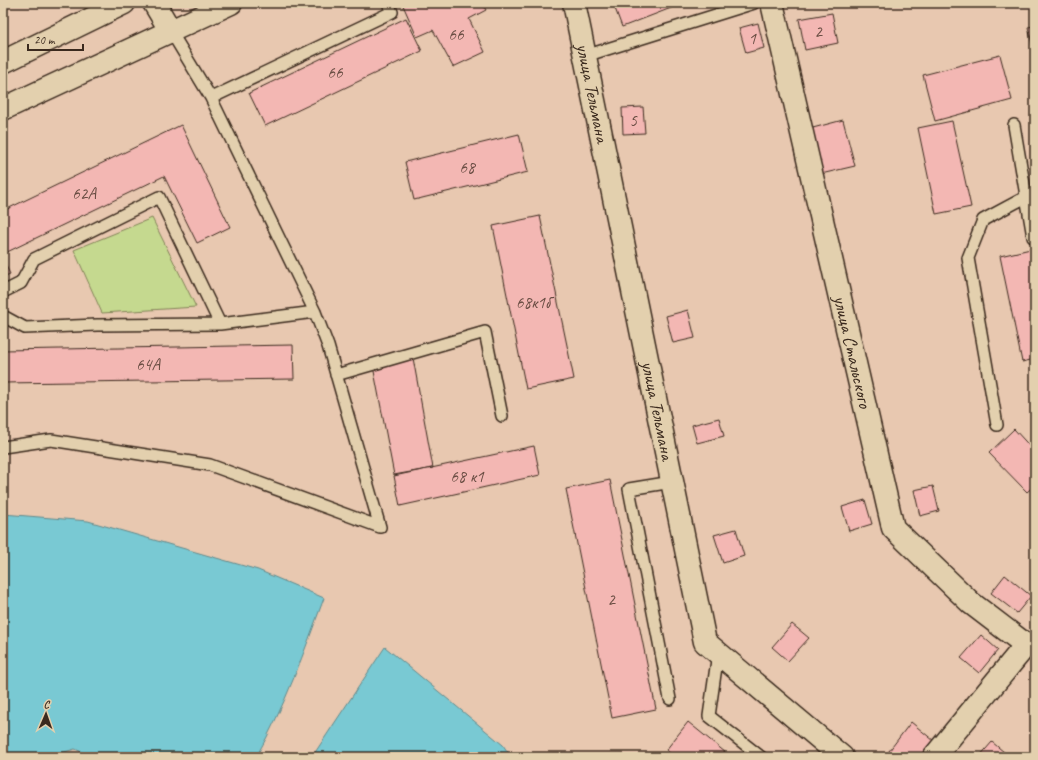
<svg xmlns="http://www.w3.org/2000/svg" width="1038" height="760" viewBox="0 0 1038 760" font-family="Caveat,sans-serif">
  <style>
    .green { fill: #c5d98f; stroke: #808256 }
    .water { fill: #79c9d3; stroke: #60898b }
    .building { fill: #f3b7b3; stroke: #3b2a1e }
    .lines { fill: none; stroke-linecap: round; stroke-linejoin: round }
    .lane-casing { stroke: #3b2a1e; stroke-width: 14 }
    .street-casing { stroke: #3b2a1e; stroke-width: 25 }
    .secondary-casing { stroke: #3b2a1e; stroke-width: 25 }
    .lane { stroke: #e3d0ae; stroke-width: 11 }
    .street { stroke: #e3d0ae; stroke-width: 22 }
    .secondary { stroke: #e3d0ae; stroke-width: 22 }
    .labels { text-anchor: middle; dominant-baseline: central; stroke-width: 3; stroke-linejoin: round; paint-order: stroke }
    .number-label { font-size: 17px; fill: #694d43 }
    .street-label { font-size: 19px; fill: #3b2a1e; stroke: #e3d0ae }
  </style>
  <rect width="100%" height="100%" fill="#e8c8b0"/>
  <filter id="ink" filterUnits="userSpaceOnUse"><feTurbulence type="fractalNoise" baseFrequency=".025" numOctaves="2"/><feDisplacementMap in="SourceGraphic" scale="8" xChannelSelector="R" yChannelSelector="G"/><feConvolveMatrix kernelMatrix="1 2 1 2 8 2 1 2 1" color-interpolation-filters="sRGB"/></filter>
  <g filter="url(#ink)">
    <path class="green" d="M 152,218 L 196,307 L 102,313 L 74,250 Z"/>
    <path class="water" d="M 3,514 L 88,521 L 258,570 L 324,598 C 304,652 285,707 256,757 L 93,757 L 75,749 L 47,757 L 3,757 Z
      M 385,647 L 503,745 L 511,757 L 312,757 Z"/>
    <path class="building" d="M 402,3 L 482,3 L 486,10 L 469,19 L 485,52 L 453,67 L 433,30 L 417,37 Z
      M 613,3 L 684,3 L 622,27 Z
      M 832,13 L 838,43 L 805,50 L 799,19 Z
      M 406,18 L 422,51 L 265,126 L 249,93 Z
      M 758,23 L 764,48 L 746,53 L 739,28 Z
      M 1035,26 L 1035,57 L 1028,27 Z
      M 1000,55 L 1012,100 L 935,121 L 923,75 Z
      M 643,107 L 645,133 L 623,134 L 622,108 Z
      M 843,120 L 855,166 L 821,174 L 809,129 Z
      M 952,121 L 971,207 L 936,214 L 918,128 Z
      M 181,125 L 230,227 L 197,243 L 164,176 L 3,254 L 3,211 Z
      M 519,134 L 528,172 L 414,200 L 405,162 Z
      M 540,216 L 574,379 L 526,389 L 493,226 Z
      M 1035,248 L 1035,359 L 1022,362 L 1000,256 Z
      M 3,260 L 10,274 L 3,277 Z
      M 688,310 L 695,338 L 673,343 L 666,316 Z
      M 293,345 L 294,379 L 3,383 L 3,350 Z
      M 413,358 L 433,468 L 394,475 L 373,366 Z
      M 719,418 L 724,436 L 697,443 L 692,425 Z
      M 1014,429 L 1035,452 L 1035,485 L 1027,492 L 989,453 Z
      M 534,446 L 540,475 L 400,506 L 394,476 Z
      M 610,480 L 656,709 L 612,718 L 566,489 Z
      M 933,486 L 939,511 L 920,516 L 914,490 Z
      M 865,500 L 872,524 L 849,531 L 842,507 Z
      M 736,529 L 744,556 L 723,563 L 714,535 Z
      M 1005,575 L 1031,596 L 1017,613 L 991,593 Z
      M 792,624 L 809,638 L 788,661 L 772,647 Z
      M 981,635 L 998,650 L 979,673 L 961,658 Z
      M 688,722 L 731,757 L 675,757 L 666,750 Z
      M 911,722 L 934,741 L 921,757 L 889,757 L 886,755 Z
      M 992,742 L 1010,757 L 979,757 Z"/>
    <g class="lines">
      <defs>
        <path id="lane" d="M 170,30 L 211,98 L 315,312 L 328,346 L 380,527
          M 585,56 L 754,3
          M 211,98 L 392,12 L 388,3
          M 1014,125 L 1033,237 L 1035,236
          M 3,292 L 21,283 L 34,259 L 159,197 L 220,324 L 315,312
          M 3,316 L 25,328 L 97,325 L 220,324
          M 336,375 L 485,332 L 502,416
          M 997,425 L 968,258 L 983,220 L 1026,197
          M 3,447 L 51,440 L 210,465 L 380,527
          M 718,653 L 709,716 L 761,757
          M 670,699 L 629,489 L 672,482"/>
        <g id="street">
          <path id="s1" d="M 574,3 L 705,642 L 842,757"/>
          <path id="s2" d="M 772,3 L 893,528 L 971,603 L 1026,645"/>
          <path d="M 934,757 L 1026,645"/>
        </g>
        <path id="secondary" d="M 154,3 L 170,30
          M 3,62 L 124,3
          M 3,109 L 231,3"/>
      </defs>
      <use href="#lane" class="lane-casing"/>
      <use href="#street" class="street-casing"/>
      <use href="#secondary" class="secondary-casing"/>
      <use href="#lane" class="lane"/>
      <use href="#street" class="street"/>
      <use href="#secondary" class="secondary"/>
    </g>
  </g>
  <g class="labels">
    <g class="number-label">
      <text x="818" y="31">2</text>
      <text x="456" y="34">66</text>
      <text x="752" y="38">1</text>
      <text x="335" y="72">66</text>
      <text x="633" y="120">5</text>
      <text x="467" y="167">68</text>
      <text x="84" y="193">62А</text>
      <text x="533" y="302">68к1б</text>
      <text x="148" y="364">64А</text>
      <text x="467" y="476">68 к1</text>
      <text x="611" y="599">2</text>
    </g>
    <g class="street-label">
      <text stroke="none"><textPath href="#s1" startOffset="92">улица Тельмана</textPath></text>
      <text stroke="none"><textPath href="#s2" startOffset="358">улица Стальского</textPath></text>
      <text stroke="none"><textPath href="#s1" startOffset="416">улица Тельмана</textPath></text>
    </g>
  </g>
  <rect width="1038" height="760" fill="none" stroke="#e3d0ae" stroke-width="16"/>
  <rect x="8" y="8" width="1022" height="744" fill="none" stroke="#3b2a1e" stroke-width="1.5" filter="url(#ink)"/>
  <g transform="translate(46 714) rotate(2)" stroke="#e3d0ae" stroke-width="3" paint-order="stroke">
  <path d="M0-3L7 15L0 10L-7 15Z" fill="#3b2a1e"/>
  <text y="-6" font-size="11" font-weight="bold" text-anchor="middle" fill="#3b2a1e">С</text>
  </g>
  <path d="M28 44v6h55v-6" fill="none" stroke="#3b2a1e" stroke-width="2"/>
  <text x="34" y="44" font-size="12" fill="#3b2a1e" stroke="#e3d0ae" stroke-width="3" paint-order="stroke">20 m</text>
</svg>
